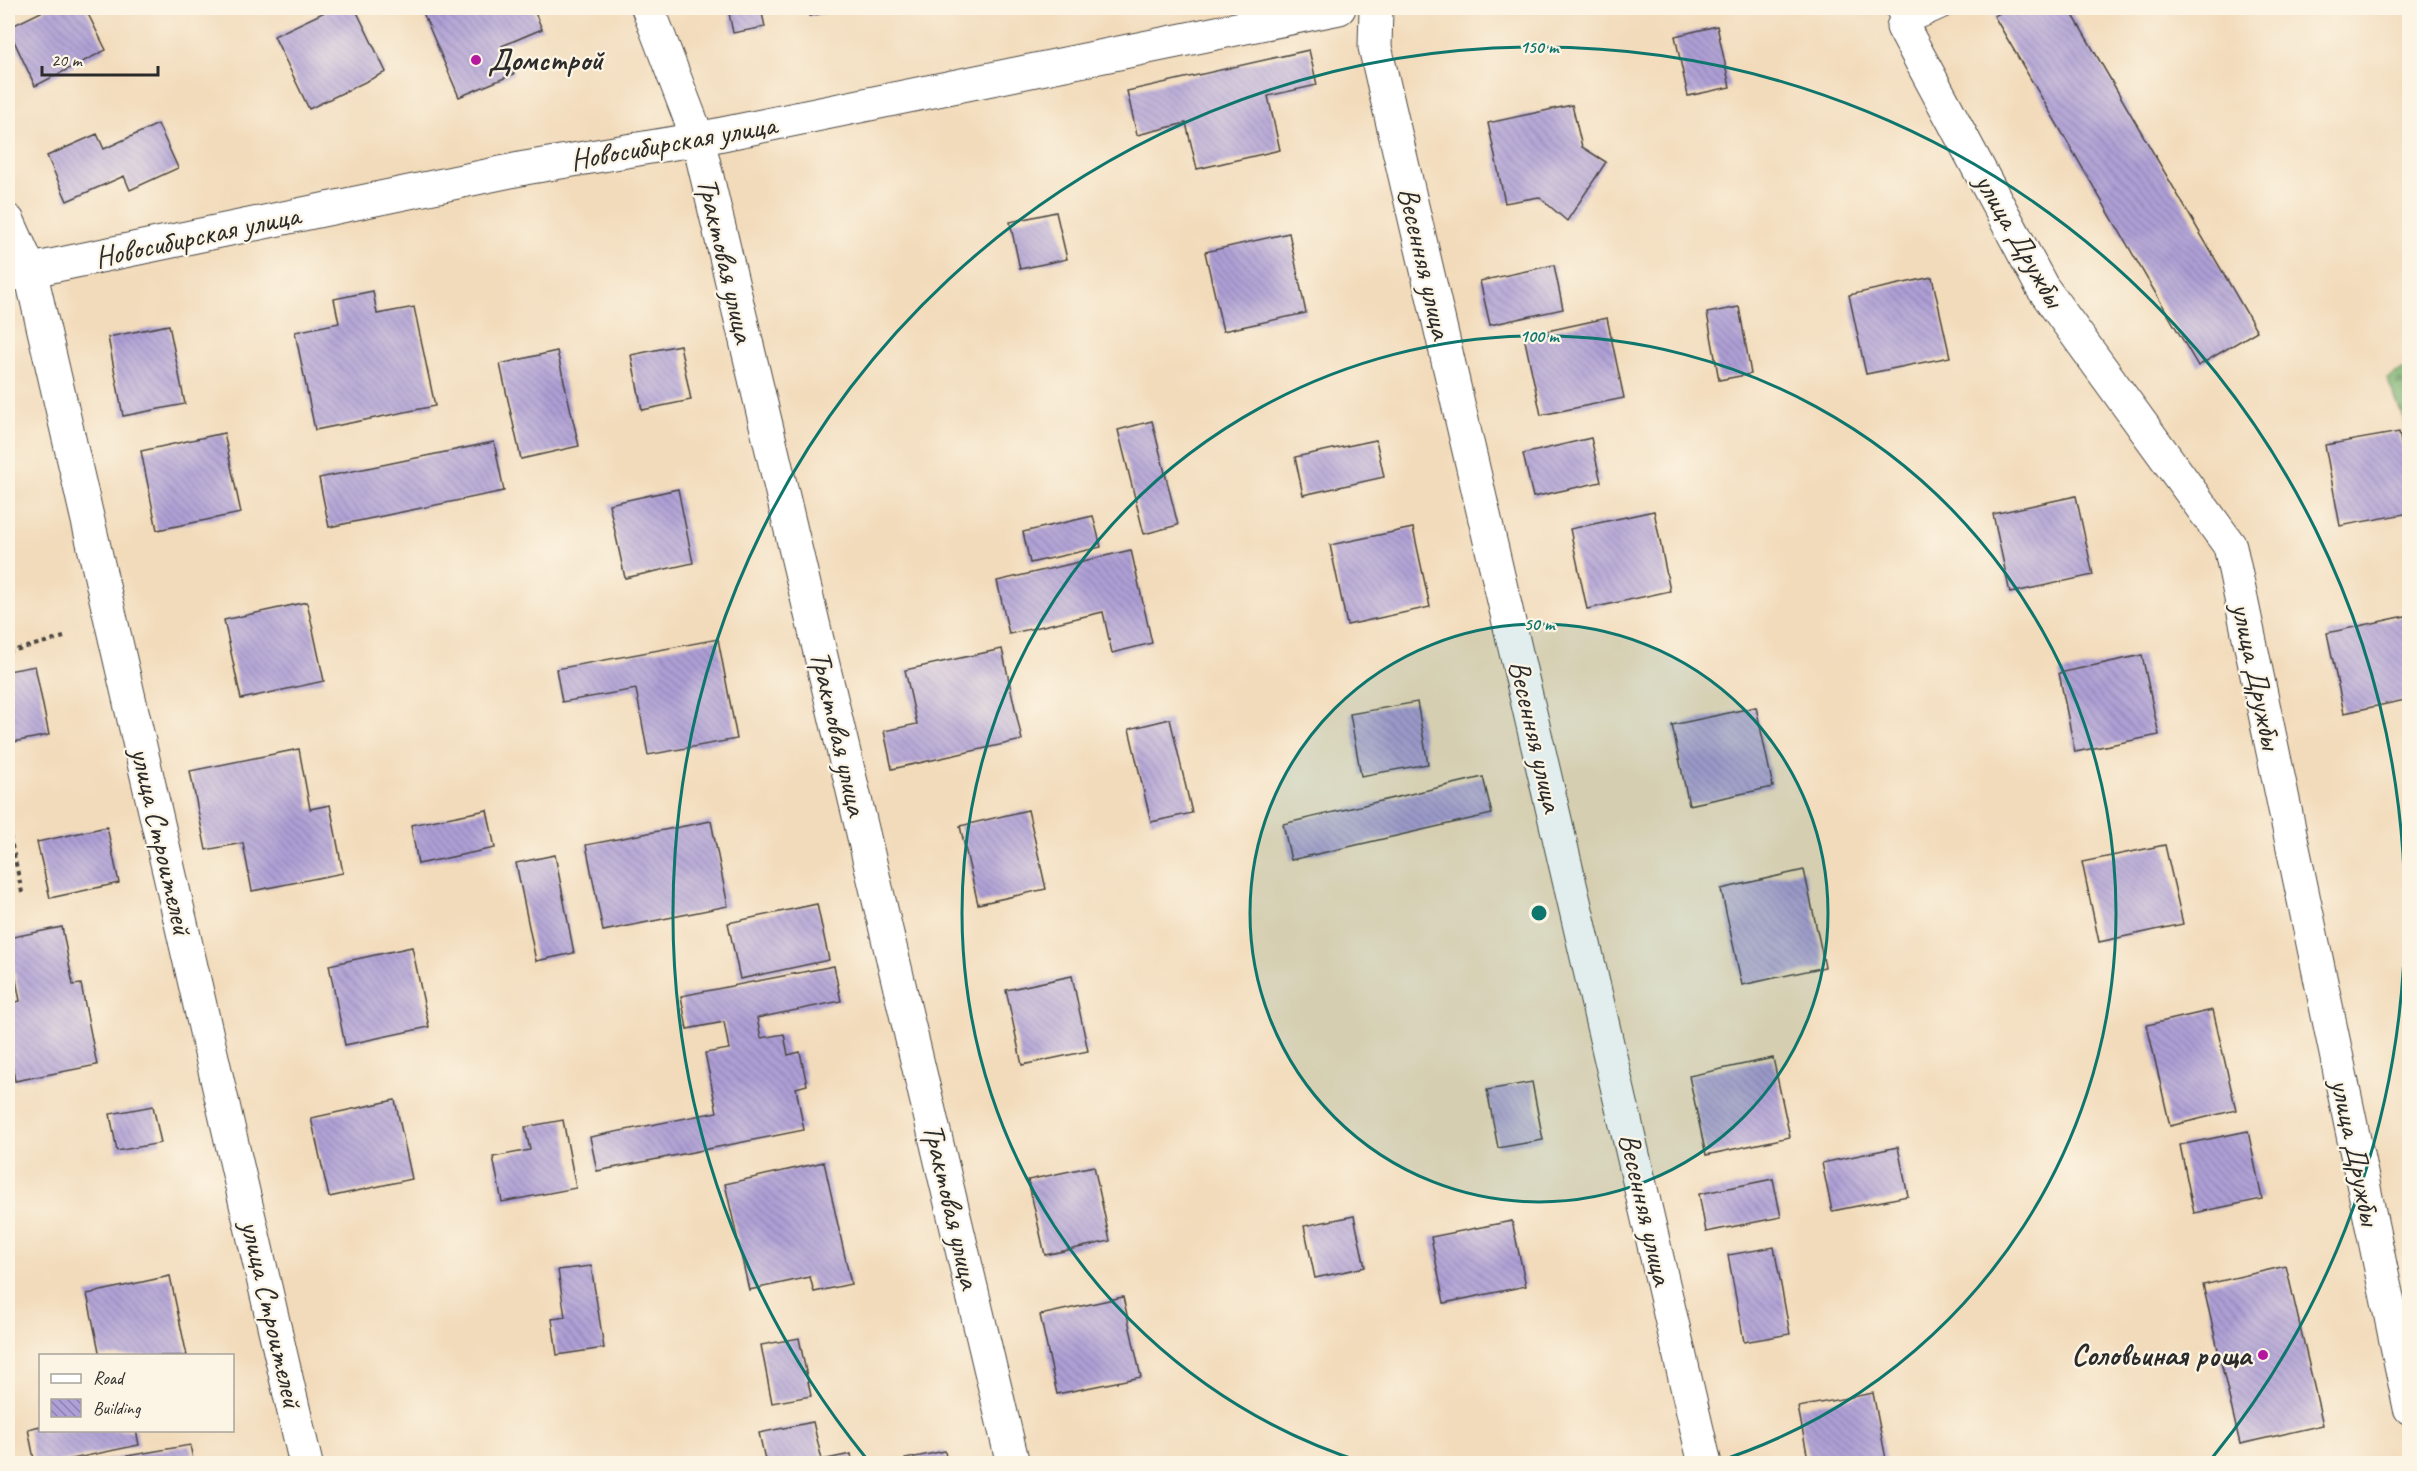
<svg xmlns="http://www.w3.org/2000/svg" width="2417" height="1471" viewBox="0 0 2417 1471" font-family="Caveat,sans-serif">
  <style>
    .forest { fill: url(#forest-firs); stroke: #516e4c; stroke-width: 1.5 }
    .building { fill: url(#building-back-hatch) }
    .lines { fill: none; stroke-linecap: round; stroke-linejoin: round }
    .lane-casing { stroke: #494541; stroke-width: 20 }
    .street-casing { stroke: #494541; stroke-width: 35 }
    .path { stroke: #494541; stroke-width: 4; stroke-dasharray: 4.5 4.5; stroke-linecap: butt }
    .lane { stroke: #fff; stroke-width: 18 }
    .street { stroke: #fff; stroke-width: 33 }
    .ring { fill: none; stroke: #0f766e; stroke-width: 3 }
    .poi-dot { fill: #b5179e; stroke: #fcf5e5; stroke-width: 2 }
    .labels { text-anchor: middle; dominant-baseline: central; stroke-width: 4.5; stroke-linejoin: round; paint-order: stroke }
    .poi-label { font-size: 30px; font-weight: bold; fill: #2b2b2b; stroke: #fcf5e5; text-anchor: start }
    .street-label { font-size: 30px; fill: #2b2b2b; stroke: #fcf5e5 }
    .centre { fill: #0f766e; stroke: #fcf5e5; stroke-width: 3 }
    .ring-label { font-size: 18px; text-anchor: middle; font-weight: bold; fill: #0f766e; stroke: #fcf5e5; stroke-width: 4.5; stroke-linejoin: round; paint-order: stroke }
  </style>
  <defs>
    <pattern id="forest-firs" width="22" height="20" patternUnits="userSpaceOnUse" patternTransform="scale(1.5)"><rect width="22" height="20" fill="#77b06e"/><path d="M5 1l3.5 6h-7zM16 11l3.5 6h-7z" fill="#628f5b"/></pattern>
    <pattern id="building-back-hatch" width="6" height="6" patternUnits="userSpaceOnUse" patternTransform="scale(1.5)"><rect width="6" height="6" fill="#ae9fd6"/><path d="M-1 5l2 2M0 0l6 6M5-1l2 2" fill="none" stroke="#8e82ae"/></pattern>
  </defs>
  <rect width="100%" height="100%" fill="#fcf5e5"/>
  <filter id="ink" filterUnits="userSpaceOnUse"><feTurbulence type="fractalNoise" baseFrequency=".0167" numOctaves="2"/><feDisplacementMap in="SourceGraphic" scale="12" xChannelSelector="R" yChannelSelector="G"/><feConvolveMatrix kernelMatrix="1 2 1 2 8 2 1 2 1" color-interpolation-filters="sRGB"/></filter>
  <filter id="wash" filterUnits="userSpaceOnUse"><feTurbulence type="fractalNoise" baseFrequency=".008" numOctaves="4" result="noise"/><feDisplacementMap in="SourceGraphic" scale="24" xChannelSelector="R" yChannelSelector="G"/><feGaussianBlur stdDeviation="1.35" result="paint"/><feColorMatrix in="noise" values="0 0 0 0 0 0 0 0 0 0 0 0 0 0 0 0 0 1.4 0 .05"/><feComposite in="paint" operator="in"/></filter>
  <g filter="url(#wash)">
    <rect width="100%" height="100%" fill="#f2dbbb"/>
    <path class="forest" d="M 2409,366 L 2409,432 L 2387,378 Z"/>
    <g id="blocks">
      <path class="building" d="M 49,8 L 85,8 L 106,50 L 35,86 L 8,28 Z
        M 333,8 L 355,8 L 386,72 L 309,109 L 274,36 Z
        M 421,8 L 533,8 L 542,29 L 502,46 L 514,74 L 459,97 Z
        M 728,8 L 761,8 L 765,27 L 733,33 Z
        M 808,8 L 844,8 L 810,16 Z
        M 2009,8 L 2069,8 L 2257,331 L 2198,366 L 1994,16 Z
        M 1717,26 L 1730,87 L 1688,96 L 1675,36 Z
        M 1309,50 L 1317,85 L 1268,96 L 1280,150 L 1197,169 L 1186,123 L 1137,135 L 1127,91 Z
        M 1572,105 L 1582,147 L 1606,162 L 1567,221 L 1539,197 L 1505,203 L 1488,123 Z
        M 158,124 L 178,168 L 130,190 L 124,176 L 67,201 L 47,156 L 97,134 L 104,149 Z
        M 1056,212 L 1067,259 L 1020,269 L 1010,222 Z
        M 1289,233 L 1306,313 L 1223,331 L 1205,252 Z
        M 1554,265 L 1563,309 L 1490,325 L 1480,281 Z
        M 1932,277 L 1950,357 L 1866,374 L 1849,295 Z
        M 373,291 L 377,314 L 414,307 L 435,406 L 315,430 L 295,332 L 339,323 L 334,299 Z
        M 1739,307 L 1751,374 L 1719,380 L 1707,313 Z
        M 1607,318 L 1624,398 L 1541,415 L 1524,336 Z
        M 169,325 L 185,404 L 123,416 L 108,337 Z
        M 680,345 L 691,400 L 642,410 L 631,355 Z
        M 557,351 L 579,446 L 521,459 L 500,364 Z
        M 1152,421 L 1178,525 L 1144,534 L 1118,430 Z
        M 2399,432 L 2410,486 L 2410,513 L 2340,526 L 2325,445 Z
        M 224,433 L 241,513 L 157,530 L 141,451 Z
        M 1591,438 L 1601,482 L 1533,497 L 1523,454 Z
        M 1376,440 L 1384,477 L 1303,495 L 1295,457 Z
        M 494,442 L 504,491 L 329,527 L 319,478 Z
        M 678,489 L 693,563 L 625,578 L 609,504 Z
        M 2076,496 L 2093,575 L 2010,593 L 1993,514 Z
        M 1654,511 L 1670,591 L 1587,609 L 1570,529 Z
        M 1093,516 L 1101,547 L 1030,563 L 1023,532 Z
        M 1413,528 L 1430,607 L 1347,625 L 1330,545 Z
        M 1131,550 L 1152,643 L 1112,653 L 1103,612 L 1009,634 L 997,581 Z
        M 307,602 L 324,681 L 241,699 L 224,620 Z
        M 2410,615 L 2410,699 L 2344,713 L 2327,633 Z
        M 718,639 L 737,739 L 648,755 L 636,689 L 562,702 L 556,669 Z
        M 1002,649 L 1022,740 L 892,769 L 884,731 L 917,724 L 905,670 Z
        M 2142,655 L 2159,735 L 2075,752 L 2059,673 Z
        M 35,666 L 49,735 L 8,743 L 8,671 Z
        M 1417,702 L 1428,764 L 1361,776 L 1350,714 Z
        M 1756,707 L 1773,787 L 1689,805 L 1672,725 Z
        M 1170,719 L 1192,813 L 1151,822 L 1129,729 Z
        M 299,749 L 310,809 L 330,805 L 343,873 L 252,891 L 243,843 L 206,850 L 190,771 Z
        M 1483,777 L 1492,814 L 1291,860 L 1283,824 Z
        M 487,810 L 495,848 L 418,864 L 411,825 Z
        M 1028,810 L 1046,889 L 978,904 L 960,826 Z
        M 711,821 L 728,906 L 603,931 L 586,845 Z
        M 107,827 L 119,883 L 50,898 L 37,842 Z
        M 2165,845 L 2183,924 L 2099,942 L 2082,862 Z
        M 555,855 L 574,953 L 536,961 L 516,863 Z
        M 1804,870 L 1825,967 L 1742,985 L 1721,889 Z
        M 817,904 L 829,960 L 740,979 L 728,923 Z
        M 62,927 L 73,985 L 81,984 L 97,1065 L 15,1081 L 8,1044 L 8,1004 L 20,1001 L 8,938 Z
        M 412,947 L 429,1027 L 345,1045 L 329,965 Z
        M 834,966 L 841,1001 L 757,1018 L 761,1038 L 784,1034 L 788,1055 L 800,1052 L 807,1085 L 796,1088 L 804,1130 L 597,1171 L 590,1137 L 717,1112 L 705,1053 L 729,1049 L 724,1022 L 687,1029 L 681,996 Z
        M 1072,976 L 1088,1051 L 1022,1065 L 1006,990 Z
        M 2213,1010 L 2236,1110 L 2170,1126 L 2147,1025 Z
        M 1773,1058 L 1790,1137 L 1706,1155 L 1689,1076 Z
        M 1532,1082 L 1543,1140 L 1498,1148 L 1487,1090 Z
        M 395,1100 L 412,1179 L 329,1197 L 311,1118 Z
        M 153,1106 L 161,1143 L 117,1151 L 110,1114 Z
        M 563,1120 L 576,1188 L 502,1202 L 493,1157 L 530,1150 L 525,1127 Z
        M 2248,1131 L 2262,1199 L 2194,1213 L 2180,1145 Z
        M 1898,1147 L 1908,1196 L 1832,1211 L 1822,1163 Z
        M 824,1162 L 851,1284 L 814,1292 L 810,1277 L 749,1290 L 725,1184 Z
        M 1094,1166 L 1110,1241 L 1045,1255 L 1028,1180 Z
        M 1773,1179 L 1781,1217 L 1706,1232 L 1699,1194 Z
        M 1354,1216 L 1365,1267 L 1315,1278 L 1304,1226 Z
        M 1512,1221 L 1526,1286 L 1444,1303 L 1431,1237 Z
        M 1774,1247 L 1790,1334 L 1744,1342 L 1728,1255 Z
        M 591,1266 L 604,1348 L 557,1355 L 552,1319 L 565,1317 L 558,1270 Z
        M 2286,1266 L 2323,1425 L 2240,1444 L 2203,1285 Z
        M 170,1276 L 187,1356 L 100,1356 L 87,1294 Z
        M 1123,1297 L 1141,1377 L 1057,1394 L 1040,1315 Z
        M 799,1338 L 811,1396 L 772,1403 L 761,1345 Z
        M 1873,1393 L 1887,1464 L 1809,1464 L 1798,1407 Z
        M 813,1422 L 822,1460 L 851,1454 L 853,1464 L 766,1464 L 759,1433 Z
        M 40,1426 L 40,1430 L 136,1430 L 139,1445 L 48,1464 L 35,1464 L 28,1429 Z
        M 190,1445 L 194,1464 L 93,1464 L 93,1462 Z
        M 945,1451 L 947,1464 L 906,1464 L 905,1459 Z"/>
    </g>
  </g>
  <g filter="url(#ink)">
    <use href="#blocks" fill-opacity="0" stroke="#494541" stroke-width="1.5"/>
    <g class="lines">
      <defs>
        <path id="lane" d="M 1894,8 L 1903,27 L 1945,8"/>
        <path id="street" d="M 648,8 L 698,139 L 1013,1464
          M 1376,8 L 1375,47 L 1705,1464
          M 1903,27 L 2042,287 L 2230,546 L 2410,1408
          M 8,221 L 30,270 L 306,1464
          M 8,275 L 525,168 L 698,139 L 1339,8"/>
      </defs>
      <use href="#lane" class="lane-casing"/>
      <use href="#street" class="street-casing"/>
      <path class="path" d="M 8,652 L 64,637
        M 8,827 L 23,897"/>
      <use href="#lane" class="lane"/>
      <use href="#street" class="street"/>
    </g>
  </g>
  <circle cx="1539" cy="913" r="289" fill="#0f766e" fill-opacity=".12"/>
  <g class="ring">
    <circle cx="1539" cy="913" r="289"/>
    <path d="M1365 1463A577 577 0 1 1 1713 1463"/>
    <path d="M866 1458A866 866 0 1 1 2212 1458"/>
  </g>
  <g class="poi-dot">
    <circle cx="476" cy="60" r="6"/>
    <circle cx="2263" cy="1355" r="6"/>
  </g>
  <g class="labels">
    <g class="poi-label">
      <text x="488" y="60">Домстрой</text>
      <text x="2251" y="1355" text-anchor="end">Соловьиная роща</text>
    </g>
    <g class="street-label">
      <text transform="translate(673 142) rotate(-10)">Новосибирская улица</text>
      <text transform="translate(197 236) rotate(-12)">Новосибирская улица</text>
      <text transform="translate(2020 240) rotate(60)">улица Дружбы</text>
      <text transform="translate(726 260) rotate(77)">Трактовая улица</text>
      <text transform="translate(1425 263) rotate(77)">Весенняя улица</text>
      <text transform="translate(2257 676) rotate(78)">улица Дружбы</text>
      <text transform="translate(839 733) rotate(77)">Трактовая улица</text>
      <text transform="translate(1536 736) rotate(77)">Весенняя улица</text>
      <text transform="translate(162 841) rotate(77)">улица Строителей</text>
      <text transform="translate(2356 1152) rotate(78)">улица Дружбы</text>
      <text transform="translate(952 1206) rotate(77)">Трактовая улица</text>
      <text transform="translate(1646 1209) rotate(77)">Весенняя улица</text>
      <text transform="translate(272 1314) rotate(77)">улица Строителей</text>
    </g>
  </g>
  <circle cx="1539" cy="913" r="9" class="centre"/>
  <g class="ring-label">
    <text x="1539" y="53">150 m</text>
    <text x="1539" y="342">100 m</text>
    <text x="1539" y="630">50 m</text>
  </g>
  <rect width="2417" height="1471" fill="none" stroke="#fcf5e5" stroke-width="30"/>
  <rect x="39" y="1354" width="195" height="78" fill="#fcf5e5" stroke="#a8a49b" stroke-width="1.5"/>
  <rect x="51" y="1374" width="30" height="9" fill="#ffffff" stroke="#a8a49b" stroke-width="1.5"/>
  <text x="93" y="1384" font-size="18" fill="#2b2b2b">Road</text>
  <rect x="51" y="1399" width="30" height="18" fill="url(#building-back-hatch)" stroke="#a8a49b" stroke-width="1.5"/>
  <text x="93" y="1414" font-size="18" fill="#2b2b2b">Building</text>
  <path d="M42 66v9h116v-9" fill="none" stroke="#2b2b2b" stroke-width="3"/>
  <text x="51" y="66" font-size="18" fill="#2b2b2b" stroke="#fcf5e5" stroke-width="4.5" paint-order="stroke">20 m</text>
</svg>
